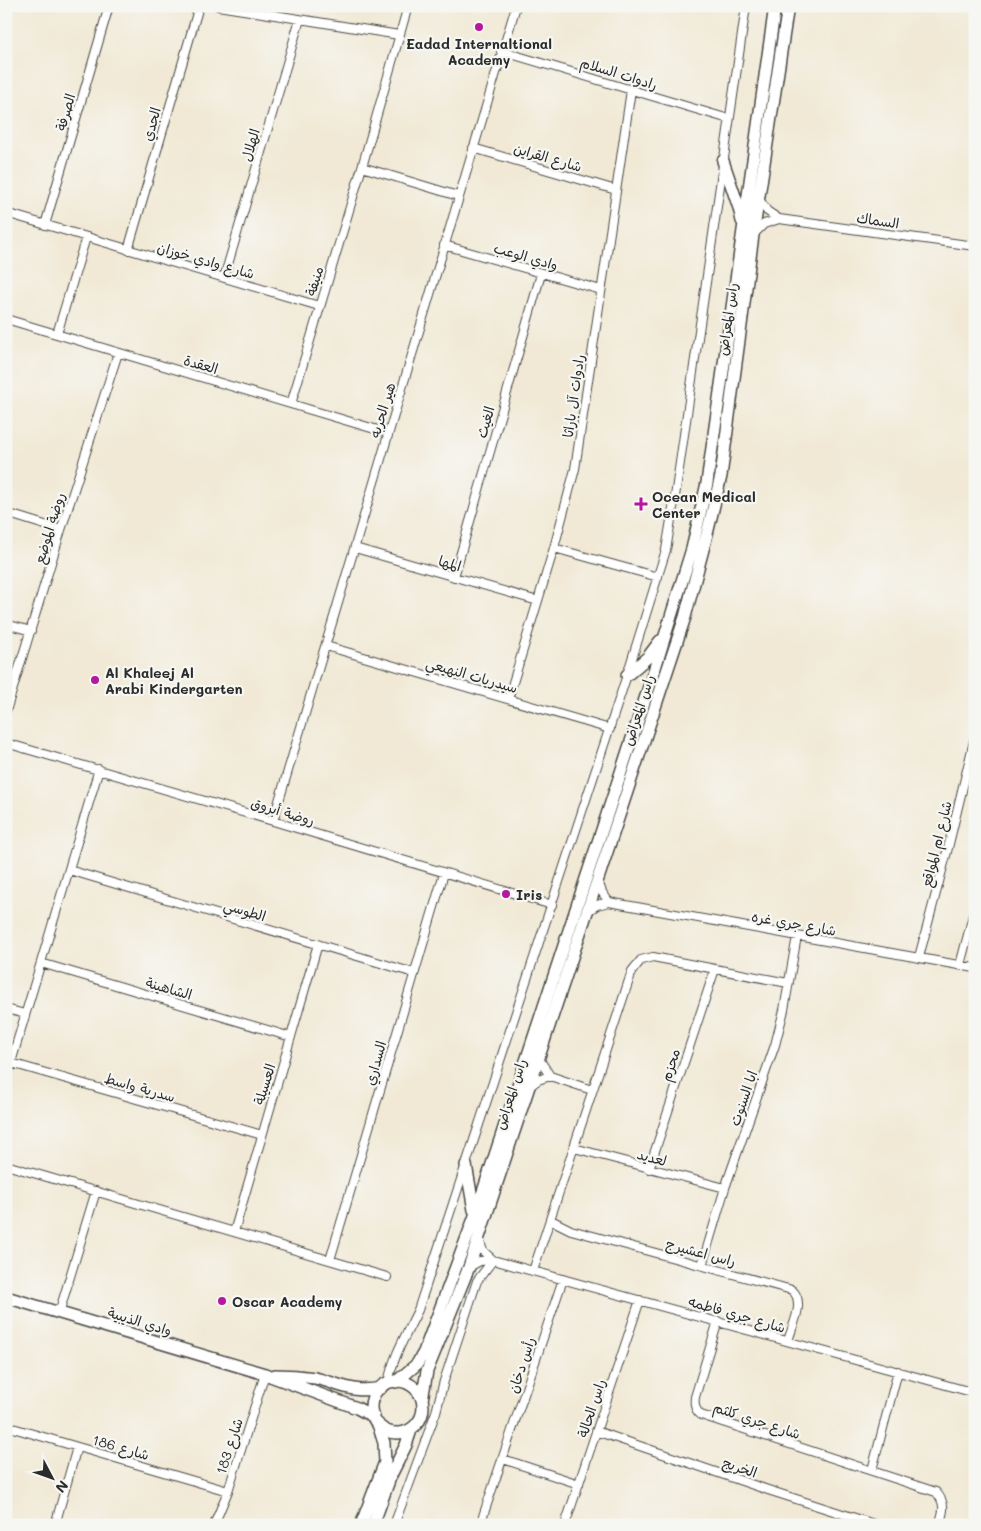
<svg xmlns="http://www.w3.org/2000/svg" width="981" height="1531" viewBox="0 0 981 1531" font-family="Mali,'Playpen Sans Arabic',sans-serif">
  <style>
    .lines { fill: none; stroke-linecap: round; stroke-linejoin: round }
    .street-casing { stroke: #494844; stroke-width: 10 }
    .secondary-casing { stroke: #494844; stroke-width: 14 }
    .street { stroke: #fff; stroke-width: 8 }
    .secondary { stroke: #fff; stroke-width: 11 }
    .poi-dot { fill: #b5179e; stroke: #f6f6f2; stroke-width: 2 }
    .labels { text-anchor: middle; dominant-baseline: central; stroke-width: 4.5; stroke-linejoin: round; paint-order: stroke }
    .poi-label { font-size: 14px; font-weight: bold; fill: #2b2b2b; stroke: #f6f6f2; text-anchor: start }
    .street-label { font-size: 14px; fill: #2b2b2b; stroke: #f6f6f2 }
  </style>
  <rect width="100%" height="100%" fill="#f6f6f2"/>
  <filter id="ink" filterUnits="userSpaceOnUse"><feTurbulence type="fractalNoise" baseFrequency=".02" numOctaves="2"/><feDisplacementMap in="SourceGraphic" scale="10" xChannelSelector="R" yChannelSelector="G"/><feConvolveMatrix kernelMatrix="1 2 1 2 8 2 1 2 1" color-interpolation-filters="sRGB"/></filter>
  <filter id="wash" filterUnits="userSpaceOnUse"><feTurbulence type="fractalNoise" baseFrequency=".0096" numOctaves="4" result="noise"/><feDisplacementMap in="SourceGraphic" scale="20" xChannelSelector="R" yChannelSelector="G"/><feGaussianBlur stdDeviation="1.12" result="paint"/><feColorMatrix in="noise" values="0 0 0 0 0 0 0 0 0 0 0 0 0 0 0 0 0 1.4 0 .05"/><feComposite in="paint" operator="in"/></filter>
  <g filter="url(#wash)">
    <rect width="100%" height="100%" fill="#f1e9d5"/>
  </g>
  <g filter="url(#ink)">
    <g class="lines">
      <defs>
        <path id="street" d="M 218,6 L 399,35
          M 501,51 L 729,119
          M 473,148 L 616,190
          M 362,167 L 458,196
          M 759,199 L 767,211 L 779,219
          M 6,213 L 319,306
          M 45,225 L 109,6
          M 754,234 L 764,224 L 779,219 L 975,246
          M 444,245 L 601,290
          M 128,250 L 199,6
          M 224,278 L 300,19
          M 6,319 L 388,433
          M 57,334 L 86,237
          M 291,404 L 362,167 L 408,6
          M 6,513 L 61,530
          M 355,548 L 538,601
          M 554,548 L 658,577
          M 454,577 L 541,274
          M 6,624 L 31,631
          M 326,646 L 610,729
          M 508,699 L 554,548 L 575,469 L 631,90
          M 6,711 L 61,530 L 118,353
          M 6,743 L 273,821 L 552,905
          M 273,821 L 516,6
          M 69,870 L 414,973
          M 598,881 L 602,892 L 609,902
          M 588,911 L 597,905 L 609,902 L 975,968
          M 919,957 L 948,848 L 975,737
          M 41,963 L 291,1037
          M 960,965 L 975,908
          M 6,1009 L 25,1014
          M 538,1057 L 550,1076 L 592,1090
          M 11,1063 L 262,1135
          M 6,1079 L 99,769
          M 530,1086 L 538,1080 L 550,1076
          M 574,1148 L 725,1188
          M 6,1165 L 387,1277
          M 649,1169 L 715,969
          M 551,1220 L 571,1230 L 792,1290 C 806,1302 792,1326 788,1341
          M 234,1232 L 318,944
          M 479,1239 L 483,1251 L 493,1260
          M 330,1260 L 444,873
          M 702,1265 L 725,1188 L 775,1045 L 784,1010 L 797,936
          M 469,1267 L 480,1261 L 493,1260 L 975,1393
          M 533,1271 L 632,971 L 641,960 L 653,957 L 788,983
          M 59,1313 L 96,1191
          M 718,1321 L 695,1397 C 694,1405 695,1410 701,1415 L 936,1492 C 946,1503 944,1511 939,1525
          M 388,1384 C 392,1358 407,1333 418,1310 L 627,675 L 666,550 L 676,490 L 746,6
          M 6,1426 L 228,1491
          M 596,1431 L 768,1490 L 877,1525
          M 503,1459 L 579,1484
          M 872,1470 L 898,1371
          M 55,1525 L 77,1447
          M 214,1525 L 228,1491 L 265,1374
          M 394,1525 L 436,1412 L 444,1381 L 477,1281 L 493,1260
          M 480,1525 L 563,1279
          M 565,1525 L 640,1300"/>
        <path id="secondary" d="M 723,161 L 739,208 L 742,221
          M 627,675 L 648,657 L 660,641
          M 466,1165 L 474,1210
          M 6,1297 L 265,1374 L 357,1408 L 374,1417
          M 275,1375 C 288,1375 302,1376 315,1378 C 341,1384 352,1394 381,1388
          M371 1407a26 26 0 1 1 52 0a26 26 0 1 1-52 0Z
          M 396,1382 L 417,1364 L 424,1352 L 475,1216 L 649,687 L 692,549 L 707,483 L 775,6
          M 422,1400 L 427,1371 L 469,1267 L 685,617 L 706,538 L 721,476 L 753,235 L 788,6
          M 361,1525 L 385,1462 L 384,1443 L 378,1424
          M 373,1525 L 391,1475 L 406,1445 L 411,1430"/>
      </defs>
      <use href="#street" class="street-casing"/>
      <use href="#secondary" class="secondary-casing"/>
      <use href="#street" class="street"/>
      <use href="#secondary" class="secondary"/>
    </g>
  </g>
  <g class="poi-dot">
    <circle cx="479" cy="27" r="5"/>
    <path d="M638.5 496.5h5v5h5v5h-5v5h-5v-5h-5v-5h5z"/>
    <circle cx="95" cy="680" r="5"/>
    <circle cx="506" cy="894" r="5"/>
    <circle cx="222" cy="1301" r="5"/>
  </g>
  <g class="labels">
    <g class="poi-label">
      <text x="479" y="43" text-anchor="middle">Eadad Internaltional<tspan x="479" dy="16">Academy</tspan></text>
      <text x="652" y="496">Ocean Medical<tspan x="652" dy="16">Center</tspan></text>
      <text x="105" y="672">Al Khaleej Al<tspan x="105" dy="16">Arabi Kindergarten</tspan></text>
      <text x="516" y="894">Iris</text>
      <text x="232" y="1301">Oscar Academy</text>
    </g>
    <g class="street-label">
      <text transform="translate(619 73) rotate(17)">رادوات السلام</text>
      <text transform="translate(65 112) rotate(-74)">الصرفة</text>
      <text transform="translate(151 124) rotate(-74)">الجدي</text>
      <text transform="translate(250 145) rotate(-74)">الهلال</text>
      <text transform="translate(548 157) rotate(16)">شارع القراين</text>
      <text transform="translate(878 220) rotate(8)">السماك</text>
      <text transform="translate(526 256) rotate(16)">وادي الوعب</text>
      <text transform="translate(206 260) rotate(16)">شارع وادي خوزان</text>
      <text transform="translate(314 281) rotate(-73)">منيفة</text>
      <text transform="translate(727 319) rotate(-82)">راس المعراض</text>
      <text transform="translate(201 364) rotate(16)">العقدة</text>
      <text transform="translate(573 396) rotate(-82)">رادوات آل باراثا</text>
      <text transform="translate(382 410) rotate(-73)">هير الحربه</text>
      <text transform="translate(485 422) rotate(-74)">الغيث</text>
      <text transform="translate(49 528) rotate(-73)">روضة الموضع</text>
      <text transform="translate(450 563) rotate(16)">المها</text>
      <text transform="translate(472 675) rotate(16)">سيدريات النهيعي</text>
      <text transform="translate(638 710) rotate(-72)">راس المعراض</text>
      <text transform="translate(283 811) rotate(17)">روضة أبروق</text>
      <text transform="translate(936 844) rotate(-76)">شارع ام المواقع</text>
      <text transform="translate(245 910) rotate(17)">الطوسي</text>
      <text transform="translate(794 923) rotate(10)">شارع جري غره</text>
      <text transform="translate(169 988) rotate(16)">الشاهينة</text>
      <text transform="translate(375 1063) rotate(-74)">السداري</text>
      <text transform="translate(670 1065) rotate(-72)">محزم</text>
      <text transform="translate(264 1084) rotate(-73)">العسيلة</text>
      <text transform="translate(140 1087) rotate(16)">سدرية واسط</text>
      <text transform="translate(510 1094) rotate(-72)">راس المعراض</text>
      <text transform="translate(743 1098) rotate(-71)">ابا السنوت</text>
      <text transform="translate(652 1157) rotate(15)">لعديد</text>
      <text transform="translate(701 1252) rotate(15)">راس اعشيرج</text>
      <text transform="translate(737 1314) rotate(16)">شارع جري فاطمه</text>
      <text transform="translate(140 1321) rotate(17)">وادي الذيبية</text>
      <text transform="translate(521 1365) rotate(-72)">رأس دخان</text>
      <text transform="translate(591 1408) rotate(-72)">راس الحالة</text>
      <text transform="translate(757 1420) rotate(18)">شارع جري كلثم</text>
      <text transform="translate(229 1446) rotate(-72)">شارع 183</text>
      <text transform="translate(121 1447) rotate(16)">شارع 186</text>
      <text transform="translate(740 1467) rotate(19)">الخريج</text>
    </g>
  </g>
  <rect width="981" height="1531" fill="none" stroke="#f6f6f2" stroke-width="25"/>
  <g transform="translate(52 1478) rotate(131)" stroke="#f6f6f2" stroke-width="4" paint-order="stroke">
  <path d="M0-4L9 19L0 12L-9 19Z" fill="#2b2b2b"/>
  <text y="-8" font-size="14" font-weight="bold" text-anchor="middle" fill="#2b2b2b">N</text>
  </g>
</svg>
